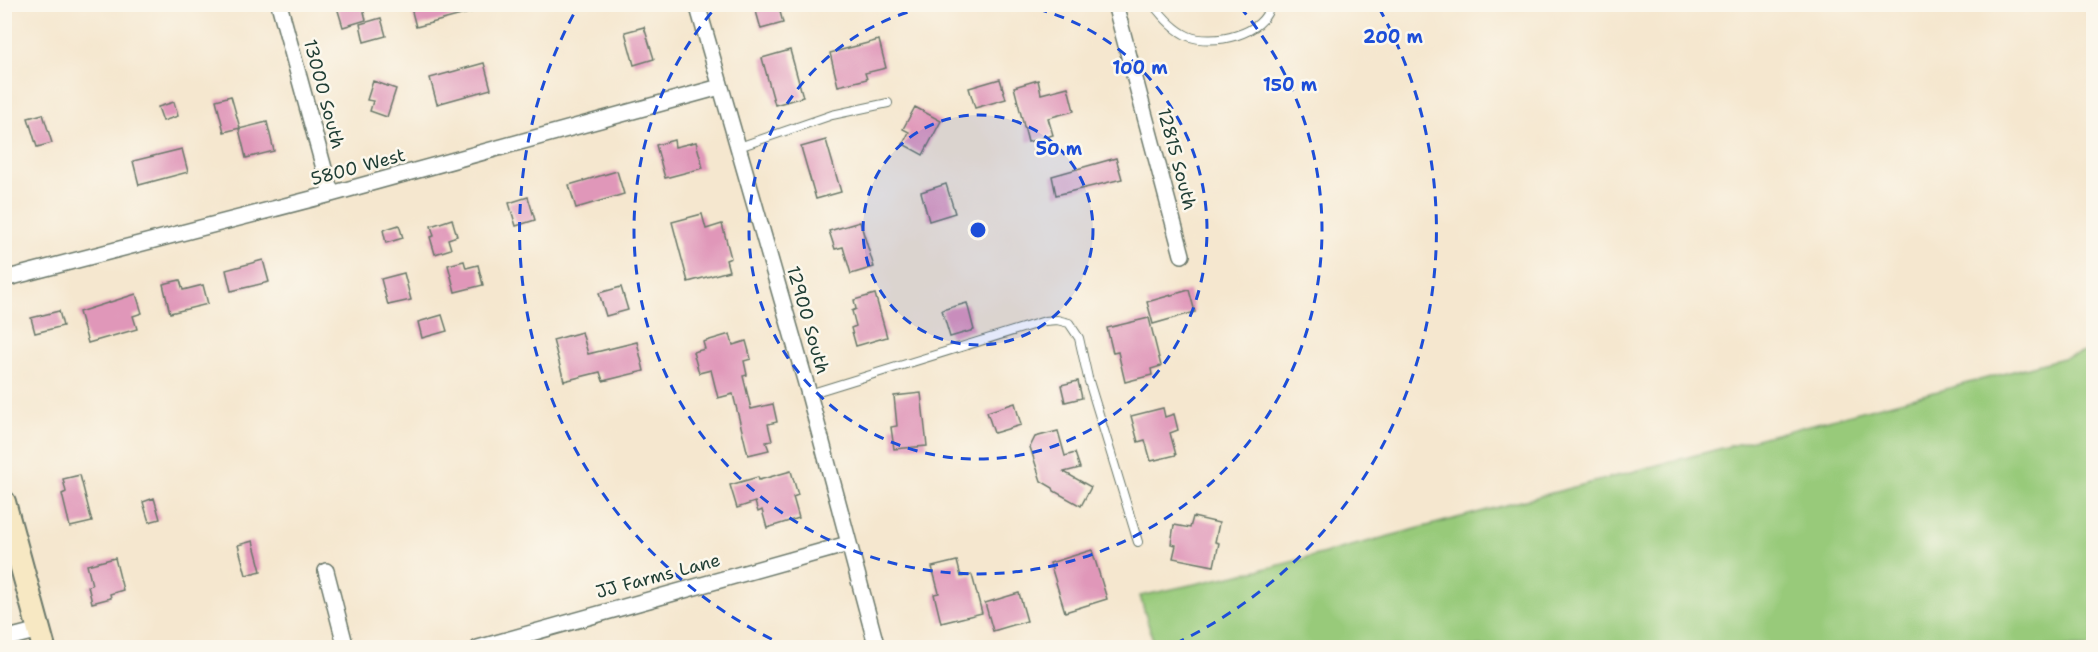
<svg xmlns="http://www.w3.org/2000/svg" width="2098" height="652" viewBox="0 0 2098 652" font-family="'Shantell Sans',sans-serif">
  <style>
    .green { fill: #98ca7a; stroke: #5c8457; stroke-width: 1.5 }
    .building { fill: #e097b9 }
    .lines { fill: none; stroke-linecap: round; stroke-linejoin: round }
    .service-casing { stroke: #6a786a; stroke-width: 10 }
    .minor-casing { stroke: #6a786a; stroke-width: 18 }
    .secondary-casing { stroke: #6a786a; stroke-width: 26 }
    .service { stroke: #fff; stroke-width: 8 }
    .minor { stroke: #fff; stroke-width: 15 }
    .secondary { stroke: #f7e8c3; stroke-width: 22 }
    .ring { fill: none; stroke: #1d4ed8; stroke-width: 3; stroke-dasharray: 10 8 }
    .labels { text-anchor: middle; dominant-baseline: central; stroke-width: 5; stroke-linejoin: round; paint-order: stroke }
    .street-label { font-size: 18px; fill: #1f3d34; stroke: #fbf7ec }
    .centre { fill: #1d4ed8; stroke: #fbf7ec; stroke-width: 3 }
    .ring-label { font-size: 18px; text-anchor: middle; font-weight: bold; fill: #1d4ed8; stroke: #fbf7ec; stroke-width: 5; stroke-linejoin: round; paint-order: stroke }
  </style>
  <rect width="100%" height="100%" fill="#fbf7ec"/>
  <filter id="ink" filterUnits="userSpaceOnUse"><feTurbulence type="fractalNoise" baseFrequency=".0167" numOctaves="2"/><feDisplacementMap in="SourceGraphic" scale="12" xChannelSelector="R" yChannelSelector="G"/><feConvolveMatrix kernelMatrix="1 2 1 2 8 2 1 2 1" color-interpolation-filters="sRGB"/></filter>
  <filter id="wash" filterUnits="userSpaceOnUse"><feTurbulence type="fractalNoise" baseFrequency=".008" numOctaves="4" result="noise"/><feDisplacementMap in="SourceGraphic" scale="24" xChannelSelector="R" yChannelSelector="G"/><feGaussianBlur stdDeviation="1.35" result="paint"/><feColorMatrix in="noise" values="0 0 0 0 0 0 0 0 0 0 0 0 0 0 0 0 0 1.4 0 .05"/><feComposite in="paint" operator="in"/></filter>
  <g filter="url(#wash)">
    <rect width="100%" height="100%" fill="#f5e7cf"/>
    <path class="green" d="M 2093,350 L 2093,647 L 1155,647 L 1140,596 L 1272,567 Z"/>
    <g id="blocks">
      <path class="building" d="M 336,4 L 362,4 L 366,20 L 343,27 Z
        M 410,4 L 484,4 L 484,9 L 416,27 Z
        M 754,4 L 778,4 L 783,23 L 761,29 Z
        M 381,18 L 386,36 L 364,42 L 360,24 Z
        M 644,27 L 654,59 L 634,65 L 625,32 Z
        M 879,40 L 886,68 L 865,73 L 867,79 L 838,86 L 830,53 Z
        M 790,50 L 803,97 L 775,105 L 762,58 Z
        M 484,63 L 491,89 L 437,104 L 430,78 Z
        M 1000,79 L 1006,99 L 975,108 L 969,88 Z
        M 1038,80 L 1041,94 L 1068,87 L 1074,111 L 1048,118 L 1053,135 L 1028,142 L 1014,87 Z
        M 373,81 L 396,89 L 387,117 L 370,111 L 373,101 L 367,100 Z
        M 231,96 L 240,128 L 224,132 L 216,100 Z
        M 174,102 L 178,116 L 163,121 L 158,107 Z
        M 915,107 L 941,121 L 923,155 L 903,144 L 909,132 L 903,129 Z
        M 43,114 L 52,143 L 37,147 L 28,118 Z
        M 267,122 L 274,151 L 246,158 L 239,129 Z
        M 674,140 L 675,147 L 696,142 L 703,168 L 665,178 L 656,145 Z
        M 826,140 L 841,192 L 816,199 L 801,147 Z
        M 182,149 L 188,172 L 139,185 L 133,161 Z
        M 1116,158 L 1122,179 L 1056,195 L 1052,176 Z
        M 617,171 L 624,194 L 576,208 L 569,185 Z
        M 946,184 L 955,213 L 929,221 L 921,192 Z
        M 528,197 L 535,220 L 516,226 L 509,203 Z
        M 702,214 L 706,229 L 722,224 L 731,258 L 726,260 L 729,271 L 688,282 L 672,222 Z
        M 452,219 L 457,236 L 448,239 L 451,249 L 435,254 L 430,237 L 434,236 L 431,226 Z
        M 860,222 L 874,267 L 851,274 L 843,247 L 835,249 L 829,231 Z
        M 399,225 L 403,238 L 386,243 L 383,230 Z
        M 263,260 L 269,282 L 231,291 L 226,270 Z
        M 464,261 L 466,268 L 478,265 L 483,285 L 455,292 L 448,265 Z
        M 404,273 L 411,300 L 388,305 L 381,279 Z
        M 180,280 L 183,290 L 203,285 L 208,304 L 170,313 L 163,284 Z
        M 621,287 L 628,310 L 606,316 L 599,293 Z
        M 1189,290 L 1195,312 L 1153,324 L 1147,302 Z
        M 136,294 L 142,313 L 133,316 L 137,329 L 88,343 L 79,312 Z
        M 875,294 L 887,337 L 856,346 L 851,328 L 856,326 L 852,311 L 856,309 L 854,300 Z
        M 967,303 L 974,330 L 950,337 L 942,310 Z
        M 59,311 L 63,326 L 35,333 L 31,318 Z
        M 442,315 L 447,331 L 422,338 L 418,322 Z
        M 1149,318 L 1161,366 L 1151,369 L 1152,375 L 1125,382 L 1118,352 L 1113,353 L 1107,328 Z
        M 582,332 L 588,354 L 637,342 L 644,371 L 603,381 L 600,372 L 564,381 L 553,340 Z
        M 730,334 L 733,345 L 746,341 L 751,359 L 744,361 L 747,375 L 743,376 L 751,409 L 773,404 L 777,422 L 768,424 L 772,441 L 766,442 L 769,450 L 748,455 L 733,394 L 718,398 L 711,370 L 699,373 L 693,352 L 705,349 L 703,342 Z
        M 1078,381 L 1082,398 L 1065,402 L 1061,385 Z
        M 921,393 L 927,446 L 894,449 L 891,427 L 897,426 L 894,396 Z
        M 1015,403 L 1021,425 L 994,433 L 987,412 Z
        M 1163,408 L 1165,417 L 1174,414 L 1178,430 L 1170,433 L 1176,455 L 1151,461 L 1145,440 L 1138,442 L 1131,416 Z
        M 1058,431 L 1065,456 L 1075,453 L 1080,468 L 1064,472 L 1091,487 L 1081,506 L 1054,491 L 1053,488 L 1041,481 L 1030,447 L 1035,437 Z
        M 791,471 L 798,495 L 793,497 L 799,518 L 767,528 L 762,510 L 758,512 L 755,502 L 737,508 L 730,485 L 758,477 L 759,480 Z
        M 80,475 L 92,522 L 70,527 L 62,494 L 66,492 L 63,479 Z
        M 154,498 L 160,519 L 149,522 L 143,502 Z
        M 1193,517 L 1219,523 L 1215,542 L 1219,543 L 1214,566 L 1173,558 L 1176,545 L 1171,544 L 1174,525 L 1190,528 Z
        M 253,541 L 261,571 L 246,575 L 238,545 Z
        M 1092,550 L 1107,599 L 1065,612 L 1050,563 Z
        M 115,558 L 123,590 L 110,594 L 111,598 L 92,603 L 88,586 L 92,585 L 87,565 Z
        M 957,561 L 961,577 L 972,575 L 982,613 L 941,623 L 934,594 L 939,593 L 932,567 Z
        M 1019,593 L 1027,621 L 993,631 L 985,603 Z"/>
    </g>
  </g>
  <g filter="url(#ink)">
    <use href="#blocks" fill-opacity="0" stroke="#6a786a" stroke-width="1.5"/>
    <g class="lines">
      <defs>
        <path id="service" d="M 1153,4 C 1162,16 1174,30 1188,36 C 1212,46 1266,35 1270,4
          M 739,147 L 832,115 L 888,103
          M 809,394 L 1045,321 L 1057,320 L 1069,323 L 1079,338 L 1088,378 L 1138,542"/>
        <path id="minor" d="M 279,4 L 331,194
          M 697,4 L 809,394 L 877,648
          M 1115,4 L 1182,255
          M 4,279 L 331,194 L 720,87
          M 326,571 L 346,648
          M 4,639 L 39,630
          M 478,648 L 848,544"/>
        <path id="secondary" d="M 4,502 L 44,648"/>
      </defs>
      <use href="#service" class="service-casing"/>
      <use href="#minor" class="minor-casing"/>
      <use href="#secondary" class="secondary-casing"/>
      <use href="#service" class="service"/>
      <use href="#minor" class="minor"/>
      <use href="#secondary" class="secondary"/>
    </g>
  </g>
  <circle cx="978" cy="230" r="115" fill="#1d4ed8" fill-opacity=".12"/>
  <g class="ring">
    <circle cx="978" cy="230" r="115"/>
    <path d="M1020 5A229 229 0 1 1 936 5"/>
    <path d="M1240 7A344 344 0 1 1 716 7"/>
    <path d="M788 647A458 458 0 0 1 577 8M1379 8A458 458 0 0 1 1168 647"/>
  </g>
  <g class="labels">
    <g class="street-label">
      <text transform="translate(324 94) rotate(75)">13000 South</text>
      <text transform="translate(1177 159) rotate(75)">12815 South</text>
      <text transform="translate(358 167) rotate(-15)">5800 West</text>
      <text transform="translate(808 320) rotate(74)">12900 South</text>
      <text transform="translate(658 576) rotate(-15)">JJ Farms Lane</text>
    </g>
  </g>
  <circle cx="978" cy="230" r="9" class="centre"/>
  <g class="ring-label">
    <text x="1393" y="43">200 m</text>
    <text x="1140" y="74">100 m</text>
    <text x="1290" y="91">150 m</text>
    <text x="1059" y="155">50 m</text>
  </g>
  <rect width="2098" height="652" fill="none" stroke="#fbf7ec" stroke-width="24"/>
</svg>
